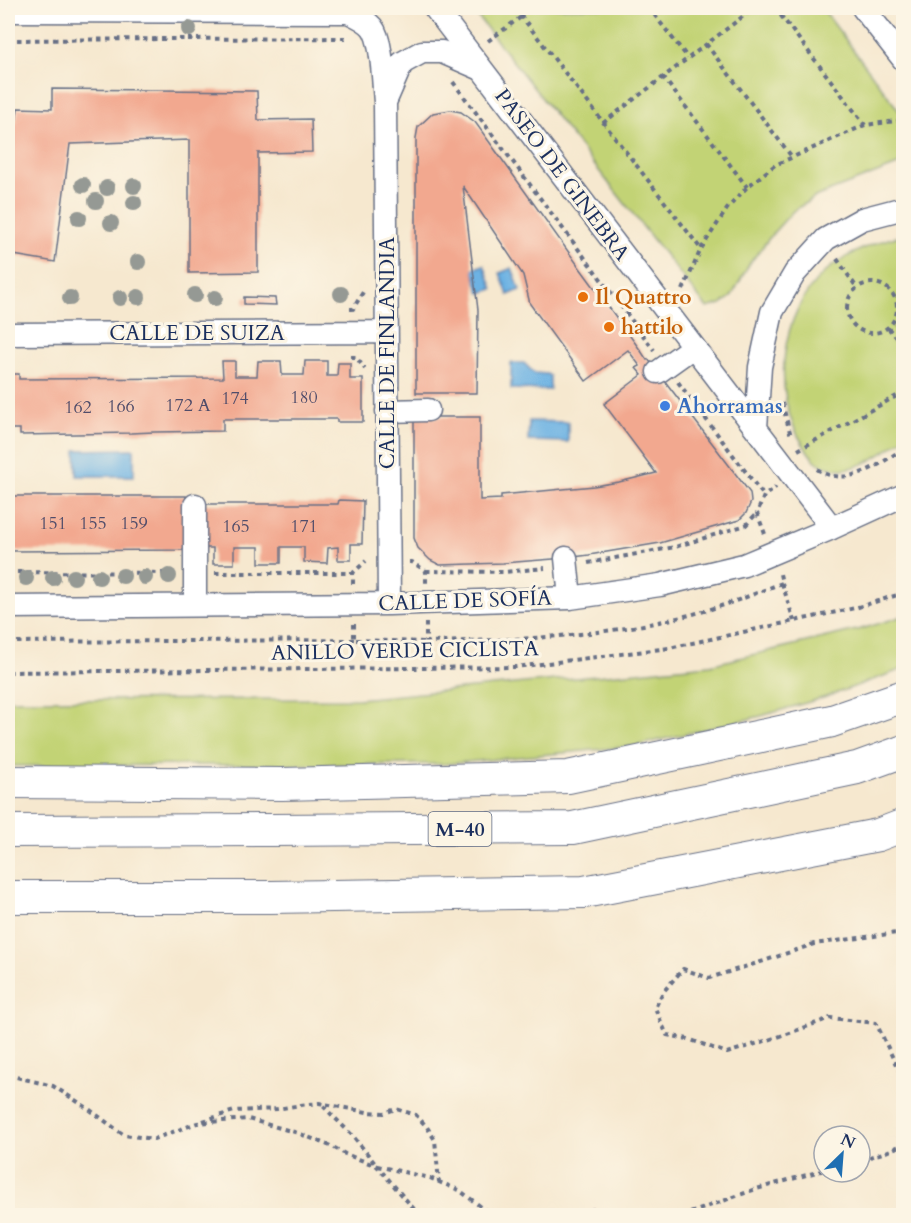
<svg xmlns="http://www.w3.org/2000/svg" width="911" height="1223" viewBox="0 0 911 1223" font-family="Cardo,serif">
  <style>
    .green { fill: #c2d375; stroke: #6e816a; stroke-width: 1.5 }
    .water { fill: #6db2e3; stroke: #4470a0; stroke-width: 1.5 }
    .building { fill: #f2a88f }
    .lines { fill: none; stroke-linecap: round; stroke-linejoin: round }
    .minor-casing { stroke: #687086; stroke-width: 25 }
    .highway-casing { stroke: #687086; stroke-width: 34 }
    .path { stroke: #687086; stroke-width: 4; stroke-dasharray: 4.5 4.5; stroke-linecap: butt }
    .minor { stroke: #fff; stroke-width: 22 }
    .highway { stroke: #fff; stroke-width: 32 }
    .tree { fill: #959994 }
    .food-dot { fill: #e8710a; stroke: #fcf5e5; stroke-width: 2 }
    .shop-dot { fill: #3f7fe0; stroke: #fcf5e5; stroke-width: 2 }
    .labels { text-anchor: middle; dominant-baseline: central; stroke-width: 6; stroke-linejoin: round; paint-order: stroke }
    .number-label { font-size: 18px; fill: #514d6a }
    .shield { fill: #fcf5e5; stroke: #5e6a86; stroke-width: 1.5 }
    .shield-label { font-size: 20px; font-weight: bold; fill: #1b2f5e }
    .street-label { font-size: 21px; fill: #1b2f5e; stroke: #fcf5e5 }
    .food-label { font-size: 21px; font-weight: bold; fill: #c56008; stroke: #fcf5e5; text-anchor: start }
    .shop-label { font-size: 21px; font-weight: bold; fill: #366cbe; stroke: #fcf5e5; text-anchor: start }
  </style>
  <rect width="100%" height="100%" fill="#fcf5e5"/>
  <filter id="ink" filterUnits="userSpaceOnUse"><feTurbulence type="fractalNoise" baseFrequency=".0167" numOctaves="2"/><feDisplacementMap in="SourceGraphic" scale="12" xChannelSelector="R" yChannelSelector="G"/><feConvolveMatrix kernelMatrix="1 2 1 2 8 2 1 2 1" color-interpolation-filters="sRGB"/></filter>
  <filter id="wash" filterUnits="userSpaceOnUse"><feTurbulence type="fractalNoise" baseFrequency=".008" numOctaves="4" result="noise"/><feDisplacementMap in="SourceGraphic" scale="24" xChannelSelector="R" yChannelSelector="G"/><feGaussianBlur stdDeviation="1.35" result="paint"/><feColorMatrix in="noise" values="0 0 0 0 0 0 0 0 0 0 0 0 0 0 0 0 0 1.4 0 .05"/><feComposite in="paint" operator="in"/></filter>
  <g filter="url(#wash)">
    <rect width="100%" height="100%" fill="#f6e8cf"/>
    <path class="green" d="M 471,8 L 822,8 L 903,116 L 903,163 L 817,196 L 793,211 L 774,232 L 750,263 L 731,297 L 721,304 L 707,308 Z
      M 903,236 L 903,439 C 886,451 860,471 838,469 C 819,468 812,459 803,444 C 770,393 780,312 825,272 C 838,260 853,253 869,246 C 881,241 891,237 903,236 Z
      M 903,616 L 903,669 L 826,697 L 761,716 L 635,746 L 446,764 L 8,766 L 8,700 L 359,699 L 710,665 L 865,628 Z"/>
    <path class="water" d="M 484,265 L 493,289 L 480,293 L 472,269 Z
      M 512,268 L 520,290 L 508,295 L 500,273 Z
      M 511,363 L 524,363 L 534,373 L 547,374 L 550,376 L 550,390 L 511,389 Z
      M 529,421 L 568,422 L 568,442 L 528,441 Z
      M 134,449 L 134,476 L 77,476 L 76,450 Z"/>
    <g id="blocks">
      <path class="building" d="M 52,89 L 257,91 L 258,120 L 311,119 L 312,152 L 258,153 L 258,272 L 189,273 L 189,140 L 70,144 L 55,262 L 8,254 L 8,182 L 13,142 L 8,142 L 8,123 L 16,123 L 18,108 L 52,109 Z
        M 450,110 L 461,112 L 475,122 L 580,268 L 641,351 L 647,360 L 648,359 L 744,485 L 750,493 L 751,502 L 746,513 L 739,520 L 660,543 L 589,555 L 566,558 L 503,563 L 440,565 L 430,560 L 418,548 L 414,538 L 414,417 L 480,417 L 480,500 L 501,499 L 501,495 L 594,486 L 619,482 L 656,473 L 604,404 L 642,375 L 636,368 L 640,366 L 628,350 L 586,381 L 530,304 L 523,275 L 463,186 L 478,310 L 477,393 L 416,393 L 416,138 L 418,127 L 433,113 Z
        M 244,297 L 275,298 L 276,305 L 244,304 Z
        M 222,361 L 235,361 L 235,376 L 257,376 L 258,361 L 281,361 L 282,375 L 304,375 L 305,361 L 327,361 L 327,376 L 337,376 L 338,363 L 350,363 L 350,379 L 363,379 L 363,422 L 337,422 L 337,419 L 223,419 L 223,431 L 154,432 L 131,433 L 20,435 L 20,429 L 8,429 L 8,374 L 19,374 L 19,379 L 223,378 Z
        M 8,496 L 186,496 L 186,550 L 8,551 Z
        M 339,500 L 363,501 L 362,544 L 351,544 L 351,560 L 338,560 L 338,547 L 328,548 L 327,563 L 304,562 L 304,547 L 281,547 L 281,563 L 259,563 L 259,547 L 234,547 L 234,564 L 213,564 L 213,548 L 201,548 L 203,504 L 338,504 Z"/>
    </g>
  </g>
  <g filter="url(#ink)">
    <use href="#blocks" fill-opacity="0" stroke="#687086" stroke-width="1.5"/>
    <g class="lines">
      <defs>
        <path id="minor" d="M 435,8 L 832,528
          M 863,8 L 904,60
          M 8,11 L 348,12 C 357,16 365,19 372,27 C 383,41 383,83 385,102 L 389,604
          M 386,100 L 402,63 L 422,52 L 442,52 L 481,69
          M 8,334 L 386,332
          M 658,372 L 693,347
          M 387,411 L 428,410
          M 756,428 L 760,367 L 772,312 L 795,273 L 826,239 L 862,219 L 904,208
          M 566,558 L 570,598
          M 195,605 L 195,505
          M 8,607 L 389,604 L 570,598 L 660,585 L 744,565 L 832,528 L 904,495"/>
        <path id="highway" d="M 8,782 L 282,784 L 568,777 L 832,721 L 904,696
          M 8,831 L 272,830 L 573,828 L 857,768 L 904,751
          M 8,897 L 271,897 L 584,892 L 878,835 L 904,825"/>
      </defs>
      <use href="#minor" class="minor-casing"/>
      <use href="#highway" class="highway-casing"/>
      <path class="path" d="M 515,8 L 701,249
        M 649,8 L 688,58
        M 775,8 L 865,125
        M 8,40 L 347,38
        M 488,41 L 521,17
        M 706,44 L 792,157
        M 663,77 L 747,187
        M 453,82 L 654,350
        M 603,123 L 754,8
        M 837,259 L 857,288
        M847 308a25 25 0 1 1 50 0a25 25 0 1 1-50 0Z
        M 683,290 L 701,249 L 727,209 L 747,187 L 775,165 L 865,125 L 904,120
        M 350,309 L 353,309 L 363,292
        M 888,328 L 904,345
        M 351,357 L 356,357 L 365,369
        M 678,382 L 764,496
        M 782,403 L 791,436
        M 798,450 L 904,392
        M 817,469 C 847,489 879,465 904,448
        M 765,534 L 757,513 L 764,496 L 776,487
        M 409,562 L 412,562 L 426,571 L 426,583
        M 588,563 L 675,547 L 746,525 L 757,513
        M 426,571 L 504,572 L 545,568
        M 8,572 L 175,573
        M 215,573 L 353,573
        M 782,583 L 794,621
        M 353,584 L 353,573 L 366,561
        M 426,623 L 426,642 C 527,640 630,636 727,604 C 745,598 764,590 782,583 L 780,574
        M 354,624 L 354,640 L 426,642
        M 8,642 L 354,640
        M 8,672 L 516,667 L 669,648 L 855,608 L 904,593
        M 904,932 L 814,944 L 764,961 L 709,978 L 683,969 L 663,992 L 655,1008 L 667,1035 L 688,1039 L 727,1053 L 787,1034 L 830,1018 L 876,1023 L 904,1081
        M 8,1075 L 53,1086 L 86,1107 L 124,1135 L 154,1139 L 197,1123 L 248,1119 L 298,1133 L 333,1147 L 345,1154 L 377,1166 L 420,1216
        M 323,1106 L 353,1136 L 377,1166 L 430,1178 L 439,1182 L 459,1190 L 493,1216
        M 203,1121 L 234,1111 L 277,1109 L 301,1105 L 319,1103 L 367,1112 L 384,1113 L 396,1109 L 416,1115 L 427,1127 L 435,1140 L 439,1182
        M 860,1160 L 886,1152 L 904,1144
        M 554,1216 L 597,1209 L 636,1216
        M 682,1216 L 753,1190 L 824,1170
        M 900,1216 L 899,1197 L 904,1183"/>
      <use href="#minor" class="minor"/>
      <use href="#highway" class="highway"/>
    </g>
    <g class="tree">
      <circle cx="189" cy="29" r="8"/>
      <circle cx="83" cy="185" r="8"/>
      <circle cx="134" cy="186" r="8"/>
      <circle cx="107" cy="188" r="8"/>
      <circle cx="96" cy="201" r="8"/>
      <circle cx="134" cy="203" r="8"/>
      <circle cx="79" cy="218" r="8"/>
      <circle cx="111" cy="223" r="8"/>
      <circle cx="138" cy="262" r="8"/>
      <circle cx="341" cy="294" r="8"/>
      <circle cx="195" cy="295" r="8"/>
      <circle cx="138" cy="297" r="8"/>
      <circle cx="70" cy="298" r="8"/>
      <circle cx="120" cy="298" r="8"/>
      <circle cx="215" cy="298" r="8"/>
      <circle cx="123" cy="576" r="8"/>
      <circle cx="169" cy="576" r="8"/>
      <circle cx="74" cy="577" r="8"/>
      <circle cx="99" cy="577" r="8"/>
      <circle cx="145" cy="577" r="8"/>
      <circle cx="26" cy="578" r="8"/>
      <circle cx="53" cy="578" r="8"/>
    </g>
  </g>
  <g class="food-dot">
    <circle cx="583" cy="297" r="6"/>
    <circle cx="609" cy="327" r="6"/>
  </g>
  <circle class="shop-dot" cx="665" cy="406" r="6"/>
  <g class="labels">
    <g class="number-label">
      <text x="304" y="397">180</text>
      <text x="235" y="398">174</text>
      <text x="188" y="405">172 A</text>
      <text x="121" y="406">166</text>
      <text x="78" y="407">162</text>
      <text x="53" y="523">151</text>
      <text x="93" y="523">155</text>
      <text x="134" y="523">159</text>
      <text x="236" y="526">165</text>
      <text x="304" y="526">171</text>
    </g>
    <rect class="shield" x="428.5" y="812" width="63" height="34" rx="4.5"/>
    <g class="shield-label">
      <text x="460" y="829">M-40</text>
    </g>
    <g class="street-label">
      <text transform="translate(562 175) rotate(53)">PASEO DE GINEBRA</text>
      <text x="197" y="333">CALLE DE SUIZA</text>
      <text transform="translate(387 353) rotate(-90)">CALLE DE FINLANDIA</text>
      <text transform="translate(465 601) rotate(-2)">CALLE DE SOFÍA</text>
      <text transform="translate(405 651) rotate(-1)">ANILLO VERDE CICLISTA</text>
    </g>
    <g class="food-label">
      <text x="595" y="297">Il Quattro</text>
      <text x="621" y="327">hattilo</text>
    </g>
    <g class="shop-label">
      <text x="677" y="406">Ahorramas</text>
    </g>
  </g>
  <rect width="911" height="1223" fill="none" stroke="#fcf5e5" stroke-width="30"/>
  <g transform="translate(842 1154) rotate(25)"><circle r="28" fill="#fcf5e5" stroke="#a2a6af" stroke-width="1.5"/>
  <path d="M0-4.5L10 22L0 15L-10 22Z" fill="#1f6fb2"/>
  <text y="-9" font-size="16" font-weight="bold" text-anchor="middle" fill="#1b2f5e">N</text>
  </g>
</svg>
